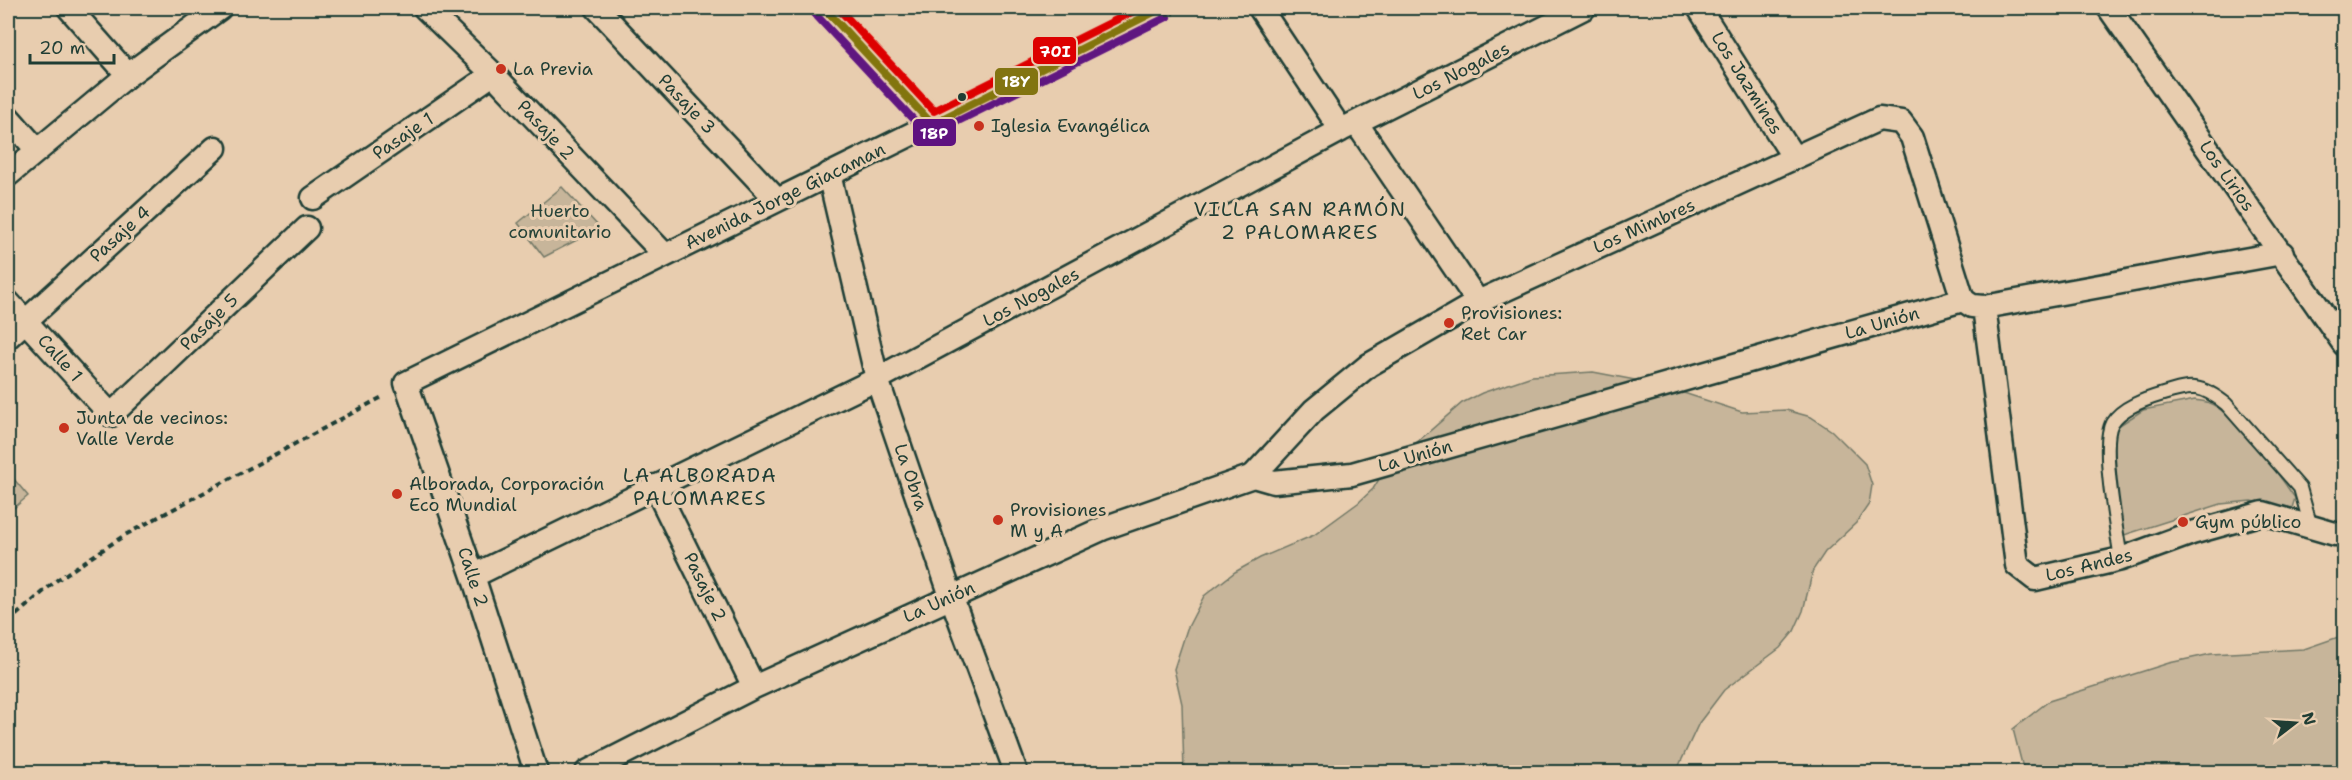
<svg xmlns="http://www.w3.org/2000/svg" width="2352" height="780" viewBox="0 0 2352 780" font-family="'Shantell Sans',sans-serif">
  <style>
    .green { fill: #c7b59a; stroke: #737967; stroke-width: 1.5 }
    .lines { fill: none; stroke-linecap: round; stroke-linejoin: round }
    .service-casing { stroke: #1f3d34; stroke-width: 16 }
    .minor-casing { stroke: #1f3d34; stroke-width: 27 }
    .path { stroke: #1f3d34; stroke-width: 4; stroke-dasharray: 6 4.5; stroke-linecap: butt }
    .service { stroke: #e8cdaf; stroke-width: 12 }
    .minor { stroke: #e8cdaf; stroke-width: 22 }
    .bus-1-casing { stroke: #e8cdaf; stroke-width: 12 }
    .bus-2-casing { stroke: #e8cdaf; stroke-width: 12 }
    .bus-3-casing { stroke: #e8cdaf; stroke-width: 12 }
    .bus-1 { stroke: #827411; stroke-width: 8 }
    .bus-2 { stroke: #5f1280; stroke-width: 8 }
    .bus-3 { stroke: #d00; stroke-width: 8 }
    .poi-dot { fill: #c8321e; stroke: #e8cdaf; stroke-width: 2 }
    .bus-dot { fill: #1f3d34; stroke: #e8cdaf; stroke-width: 2 }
    .labels { text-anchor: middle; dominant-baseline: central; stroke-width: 6; stroke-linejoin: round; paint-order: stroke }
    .poi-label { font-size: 18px; fill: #1f3d34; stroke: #e8cdaf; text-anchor: start }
    .street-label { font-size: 18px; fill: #1f3d34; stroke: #e8cdaf }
    .park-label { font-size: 18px; fill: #274339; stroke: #e8cdaf }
    .neighbourhood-label { font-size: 20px; letter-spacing: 1.5px; fill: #1f3d34; stroke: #e8cdaf }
    .line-badge { stroke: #e8cdaf; stroke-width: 2 }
    .badge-label { font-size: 16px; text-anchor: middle; font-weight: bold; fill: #fff }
  </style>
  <rect width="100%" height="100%" fill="#e8cdaf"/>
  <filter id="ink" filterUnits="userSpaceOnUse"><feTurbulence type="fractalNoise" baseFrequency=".0167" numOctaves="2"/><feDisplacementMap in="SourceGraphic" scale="12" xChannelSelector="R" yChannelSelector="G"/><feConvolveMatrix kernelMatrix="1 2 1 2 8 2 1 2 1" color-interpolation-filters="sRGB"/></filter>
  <g filter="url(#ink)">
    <path class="green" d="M 562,187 L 600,228 L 544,257 L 518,223 Z
      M 1593,372 L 1656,384 L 1742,412 L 1786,410 L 1811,417 L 1832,431 L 1865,464 L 1872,485 L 1869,504 L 1856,523 L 1825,552 L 1813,570 L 1803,611 L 1794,631 L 1780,648 L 1724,690 L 1699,723 L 1676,772 L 1184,772 L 1182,704 L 1174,669 L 1187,629 L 1204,596 L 1235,572 L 1260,558 L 1314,535 L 1358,503 L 1373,489 L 1384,471 L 1462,403 L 1482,393 L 1532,376 Z
      M 2195,400 C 2199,401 2205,401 2209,403 C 2233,411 2279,475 2295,498 L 2292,508 L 2251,501 L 2221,504 L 2121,536 L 2112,430 L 2143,410 Z
      M 8,472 L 28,496 L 8,513 L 8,471 Z
      M 2344,635 L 2344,772 L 2024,772 L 2013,729 L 2049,701 L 2169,663 L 2211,654 L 2304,649 Z"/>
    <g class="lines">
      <defs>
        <path id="service" d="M 2121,559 C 2117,532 2100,444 2112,423 C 2122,407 2146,399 2163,394 C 2192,385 2201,384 2226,404 L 2300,488 L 2311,527"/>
        <path id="minor" d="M 69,8 L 128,75
          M 425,8 L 493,74 L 665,255
          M 597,8 L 777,200
          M 824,8 L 932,124
          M 1260,8 L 1341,130
          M 1699,8 L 1794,158
          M 2109,8 L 2344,344
          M 8,117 L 37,150
          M 1357,124 L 1478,302
          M 829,174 L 877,379 L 951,596 L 1016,772
          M 8,175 L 128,75 L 220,8
          M 313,198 L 493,74
          M 8,302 L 111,415 L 307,228
          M 1984,307 L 2017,565 L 2035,579 L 2121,559 L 2192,533 L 2263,513 L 2335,534 L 2344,534
          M 8,337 L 215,148
          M 1253,476 L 1314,410 L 1369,365 L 1478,302 L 1879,119 L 1901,122 L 1912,137 L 1963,300
          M 655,486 L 754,687
          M 473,576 L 877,379 L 1341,130 L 1584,8
          M 536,772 L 473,576 L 406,383 L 932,124 L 1162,8
          M 587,772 L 754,687 L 1104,528 L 1253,476 L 1274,482 L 1352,474 L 1963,300 L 1972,306 L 1984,307 L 2282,253"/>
      </defs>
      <use href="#service" class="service-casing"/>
      <use href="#minor" class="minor-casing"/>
      <path class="path" d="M 8,622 L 57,580 L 125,535 L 384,396"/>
      <use href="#service" class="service"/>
      <use href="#minor" class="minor"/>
      <defs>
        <path id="bus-1" d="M 824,8 L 932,124 L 1162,8"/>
        <path id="bus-2" d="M 816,15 L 924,131 L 932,134 L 1167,17"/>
        <path id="bus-3" d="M 838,8 L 934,111 L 1140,8"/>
      </defs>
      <use href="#bus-1" class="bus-1-casing"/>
      <use href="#bus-2" class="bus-2-casing"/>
      <use href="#bus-3" class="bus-3-casing"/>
      <use href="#bus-1" class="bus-1"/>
      <use href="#bus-2" class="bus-2"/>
      <use href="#bus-3" class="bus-3"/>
    </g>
  </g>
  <g class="poi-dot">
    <circle cx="501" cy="69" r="6"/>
    <circle cx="979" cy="126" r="6"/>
    <circle cx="1449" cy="323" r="6"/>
    <circle cx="64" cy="428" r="6"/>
    <circle cx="397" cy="494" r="6"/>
    <circle cx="998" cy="520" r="6"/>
    <circle cx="2183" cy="522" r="6"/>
  </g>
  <circle class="bus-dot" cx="962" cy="97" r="5"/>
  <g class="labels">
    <g class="poi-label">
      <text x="513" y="69">La Previa</text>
      <text x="991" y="126">Iglesia Evangélica</text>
      <text x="1461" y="313">Provisiones:<tspan x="1461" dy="21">Ret Car</tspan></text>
      <text x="76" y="418">Junta de vecinos:<tspan x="76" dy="21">Valle Verde</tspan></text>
      <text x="409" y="484">Alborada, Corporación<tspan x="409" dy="21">Eco Mundial</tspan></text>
      <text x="1010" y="510">Provisiones<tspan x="1010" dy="21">M y A</tspan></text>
      <text x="2195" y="522">Gym público</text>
    </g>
    <g class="street-label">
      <text transform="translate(1461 71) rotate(-27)">Los Nogales</text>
      <text transform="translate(1747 83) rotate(58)">Los Jazmines</text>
      <text transform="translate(687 104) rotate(47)">Pasaje 3</text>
      <text transform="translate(546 130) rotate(47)">Pasaje 2</text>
      <text transform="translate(403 136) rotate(-34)">Pasaje 1</text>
      <text transform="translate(2227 176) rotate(55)">Los Lirios</text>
      <text transform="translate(785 196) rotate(-26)">Avenida Jorge Giacaman</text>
      <text transform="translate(1644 226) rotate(-24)">Los Mimbres</text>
      <text transform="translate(120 234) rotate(-42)">Pasaje 4</text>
      <text transform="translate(1031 297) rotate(-28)">Los Nogales</text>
      <text transform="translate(209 322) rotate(-44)">Pasaje 5</text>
      <text transform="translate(1882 323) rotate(-16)">La Unión</text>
      <text transform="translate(60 358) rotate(48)">Calle 1</text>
      <text transform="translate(1415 456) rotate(-16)">La Unión</text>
      <text transform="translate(911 477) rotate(71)">La Obra</text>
      <text transform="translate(2089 565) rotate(-14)">Los Andes</text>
      <text transform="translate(473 577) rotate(72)">Calle 2</text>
      <text transform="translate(705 587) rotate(64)">Pasaje 2</text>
      <text transform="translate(939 602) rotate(-24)">La Unión</text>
    </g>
    <g class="park-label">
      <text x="560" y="211">Huerto<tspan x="560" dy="21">comunitario</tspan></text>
    </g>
    <g class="neighbourhood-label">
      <text x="1300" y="209">VILLA SAN RAMÓN<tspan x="1300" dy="23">2 PALOMARES</tspan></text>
      <text x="700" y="475">LA ALBORADA<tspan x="700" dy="23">PALOMARES</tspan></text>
    </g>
  </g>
  <g class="line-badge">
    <rect x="1032" y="36" width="45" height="29" rx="6" fill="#d00"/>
    <rect x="994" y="67" width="45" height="29" rx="6" fill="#827411"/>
    <rect x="912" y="118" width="45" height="29" rx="6" fill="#5f1280"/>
  </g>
  <g class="badge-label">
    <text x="1055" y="57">70I</text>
    <text x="1016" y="87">18Y</text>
    <text x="934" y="139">18P</text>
  </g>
  <rect width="2352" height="780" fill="none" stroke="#e8cdaf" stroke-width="30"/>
  <rect x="15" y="15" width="2322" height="750" fill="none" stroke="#1f3d34" stroke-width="2" filter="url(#ink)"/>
  <g transform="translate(2295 723) rotate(73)" stroke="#e8cdaf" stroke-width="4.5" paint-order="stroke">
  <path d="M0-4.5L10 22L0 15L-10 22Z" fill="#1f3d34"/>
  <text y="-9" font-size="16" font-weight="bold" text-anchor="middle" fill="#1f3d34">N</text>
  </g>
  <path d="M30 54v9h84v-9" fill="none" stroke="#1f3d34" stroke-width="3"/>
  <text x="39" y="54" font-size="18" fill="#1f3d34" stroke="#e8cdaf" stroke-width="4.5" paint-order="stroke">20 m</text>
</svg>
